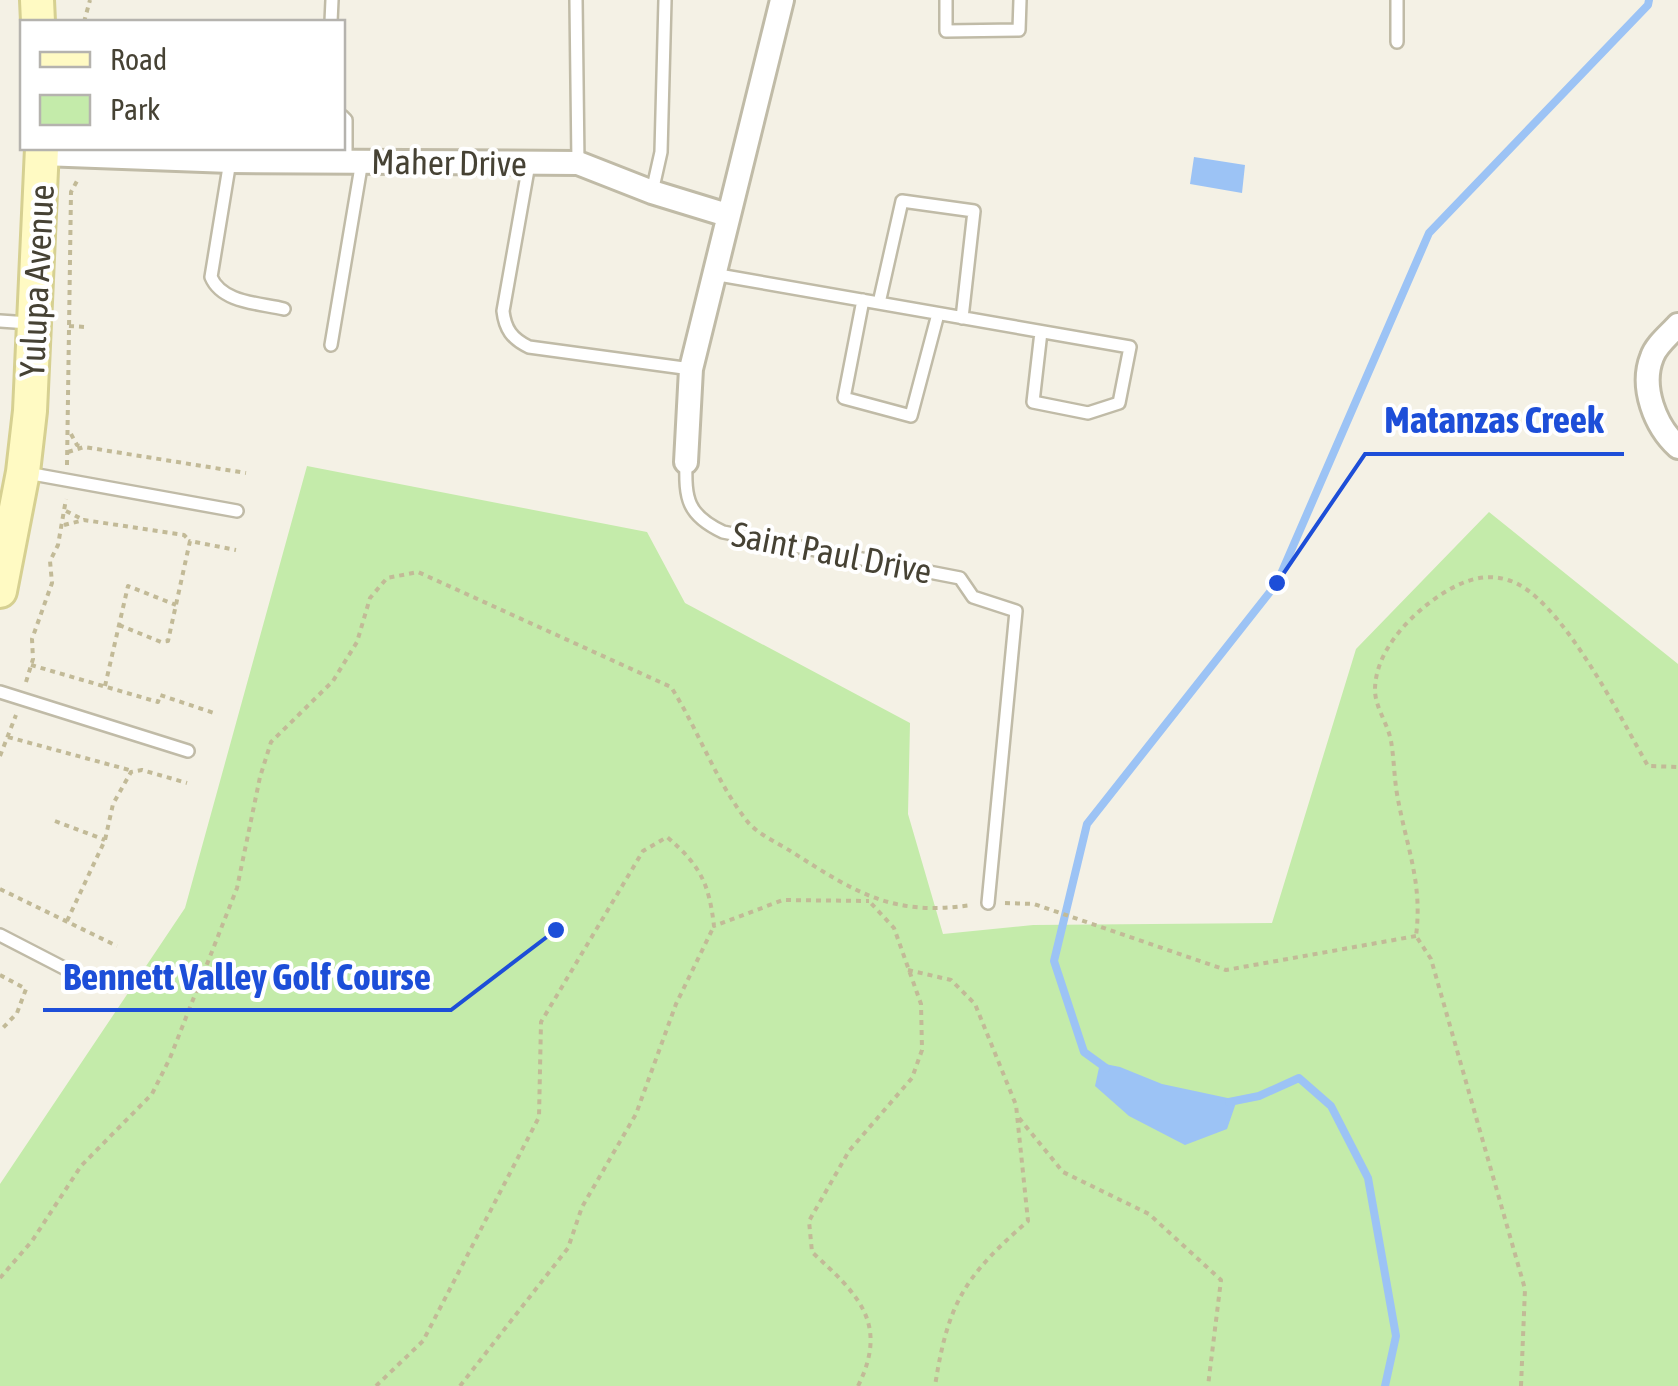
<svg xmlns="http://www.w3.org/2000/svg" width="1678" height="1386" viewBox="0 0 1678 1386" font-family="'Asap Condensed',sans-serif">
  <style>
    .green { fill: #c4ebaa }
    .water { fill: #9cc3f5 }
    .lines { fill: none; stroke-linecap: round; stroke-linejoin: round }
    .stream { stroke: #9cc3f5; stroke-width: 8 }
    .lane-casing { stroke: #c0bba7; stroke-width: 16 }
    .street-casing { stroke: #c0bba7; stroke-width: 28 }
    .secondary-casing { stroke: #d6d091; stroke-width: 38 }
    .path { stroke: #c2ba97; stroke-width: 4; stroke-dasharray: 5 5; stroke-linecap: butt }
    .lane { stroke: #fff; stroke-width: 11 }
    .street { stroke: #fff; stroke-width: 22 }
    .secondary { stroke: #fffac3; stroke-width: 32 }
    .labels { text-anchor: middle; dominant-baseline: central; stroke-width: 8; stroke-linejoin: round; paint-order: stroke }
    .street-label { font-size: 35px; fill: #464234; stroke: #fff }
    .leader { fill: none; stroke: #1d4ed8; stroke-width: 4 }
    .callout-dot { fill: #1d4ed8; stroke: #fff; stroke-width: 4 }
    .callout-label { font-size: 38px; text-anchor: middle; font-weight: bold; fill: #1d4ed8; stroke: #fff; stroke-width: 8; stroke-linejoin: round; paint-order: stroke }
  </style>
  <rect width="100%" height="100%" fill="#f4f1e5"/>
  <path class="green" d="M 307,466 L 647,532 L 685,603 L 910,723 L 908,814 L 943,934 L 1033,925 L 1272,923 L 1356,649 L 1489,512 L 1678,664 L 1678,1386 L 0,1386 L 0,1184 L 185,908 Z"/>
  <path class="water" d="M 1194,157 L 1245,165 L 1242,193 L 1190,184 Z
    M 1100,1063 L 1120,1067 L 1162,1084 L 1237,1100 L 1227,1129 L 1185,1145 L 1129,1116 L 1095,1086 Z"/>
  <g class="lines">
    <path class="stream" d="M 1106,1068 L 1084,1052 L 1054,961 L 1087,824 L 1277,583 L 1429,233 L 1648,5 L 1649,0
      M 1229,1102 L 1259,1096 L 1299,1078 L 1331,1106 L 1368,1178 L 1396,1336 L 1385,1386"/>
    <defs>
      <path id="lane" d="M 576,0 L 578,163
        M 946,0 L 946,31 L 1019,30 L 1020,0
        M 331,22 L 332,0
        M 1397,42 L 1397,0
        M 342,116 L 346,120 L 346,160
        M 230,161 L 211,277 C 222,303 259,303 284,309
        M 529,164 L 503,311 C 505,329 512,339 529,347 L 691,369
        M 652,192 L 661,152 L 665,0
        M 713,274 L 1130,347 L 1119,403 L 1088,413 L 1033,402 L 1041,332
        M 863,300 L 844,398 L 911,416 L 938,314
        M 879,303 L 902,201 L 974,211 L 962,318
        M 0,321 L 29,323
        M 331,345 L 362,161
        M 686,462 C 685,499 687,515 723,532 L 960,578 L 973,597 L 1016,611 L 988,903
        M 27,473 L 237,511
        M 0,692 L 188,751
        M 0,935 L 91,982"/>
      <path id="street" d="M 42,154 L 230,161 L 578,163 L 652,192 L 727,215
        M 1678,325 C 1670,334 1656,345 1652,357 C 1640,387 1655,426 1678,447
        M 686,462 L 691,369 L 782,0"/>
      <path id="secondary" d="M 37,0 L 38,22
        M 0,591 L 23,472 L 30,411 L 42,148"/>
    </defs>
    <use href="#lane" class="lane-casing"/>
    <use href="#street" class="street-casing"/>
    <use href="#secondary" class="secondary-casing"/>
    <path class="path" d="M 84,22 L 90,0
      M 69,326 L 86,327
      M 71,434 L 77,445 L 84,447
      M 68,452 L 84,447 L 246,473
      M 67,465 L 71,192 L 77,181
      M 66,511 L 84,520
      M 64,525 L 84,520 L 184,535 L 190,541
      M 119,625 L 161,642 L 168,641 L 190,541 L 236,550
      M 31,665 L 158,702 L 160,695 L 214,713
      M 26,682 L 33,659 L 32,639 L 52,583 L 50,561 L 58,545 L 66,499
      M 105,686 L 128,586 L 176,605
      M 8,737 L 133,771
      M 0,756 L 16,715
      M 55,821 L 105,840
      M 0,889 L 117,946
      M 1005,903 L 1034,904 L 1226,970 L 1416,936
      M 67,921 L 105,840 L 113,804 L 131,772 L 142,770 L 187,783
      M 908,970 L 951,980 L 975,1004 L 1016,1105 L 1028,1221 C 965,1276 948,1302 935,1386
      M 0,975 L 26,989 L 17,1013 L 0,1031
      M 1019,1118 L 1063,1172 L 1149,1214 L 1221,1280 L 1208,1386
      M 0,1278 L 32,1241 L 81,1166 L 152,1094 L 170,1058 L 237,888 L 260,777 L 271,742 L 333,681 L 357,642 L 370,598 L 387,578 L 418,572 L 671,687 C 699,731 715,780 747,821 C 757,834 778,843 792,852 C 855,892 892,917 971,905
      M 376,1386 L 423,1341 L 539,1117 L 541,1022 L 643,851 L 667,837 C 700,865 709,883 714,926 L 783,900 L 869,901
      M 460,1386 L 568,1248 L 582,1207 L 636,1114 L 676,1004 L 714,926
      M 858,1386 C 890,1322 856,1293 812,1252 L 809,1221 L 849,1151 L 912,1078 L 922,1050 L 921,1004 L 894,928 L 869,901
      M 1521,1386 L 1525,1289 L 1431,959 L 1416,936 C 1423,882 1406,846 1397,794 C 1394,776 1394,758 1391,741 C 1388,724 1375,707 1375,690 C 1375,657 1400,627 1424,607 C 1448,588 1477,570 1508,580 C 1560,595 1621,719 1648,766 L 1678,767"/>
    <use href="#lane" class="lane"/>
    <use href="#street" class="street"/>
    <use href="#secondary" class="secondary"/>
  </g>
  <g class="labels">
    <g class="street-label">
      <text transform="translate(449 162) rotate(1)">Maher Drive</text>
      <text transform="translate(36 281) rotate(-87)">Yulupa Avenue</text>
      <text transform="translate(832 552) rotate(11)">Saint Paul Drive</text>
    </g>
  </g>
  <path class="leader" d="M1277 583L1365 454H1624M556 930L451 1010H43"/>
  <g class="callout-dot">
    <circle cx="1277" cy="583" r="10"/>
    <circle cx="556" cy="930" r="10"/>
  </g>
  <g class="callout-label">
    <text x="1494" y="433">Matanzas Creek</text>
    <text x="247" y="990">Bennett Valley Golf Course</text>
  </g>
  <rect x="20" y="20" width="325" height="130" fill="#ffffff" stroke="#b5b3ae" stroke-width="2.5"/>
  <rect x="40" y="52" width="50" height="15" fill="#fffac3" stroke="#b5b3ae" stroke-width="2.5"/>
  <text x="110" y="70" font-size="30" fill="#464234">Road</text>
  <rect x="40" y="95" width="50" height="30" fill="#c4ebaa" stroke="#b5b3ae" stroke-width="2.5"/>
  <text x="110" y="120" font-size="30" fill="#464234">Park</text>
</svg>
